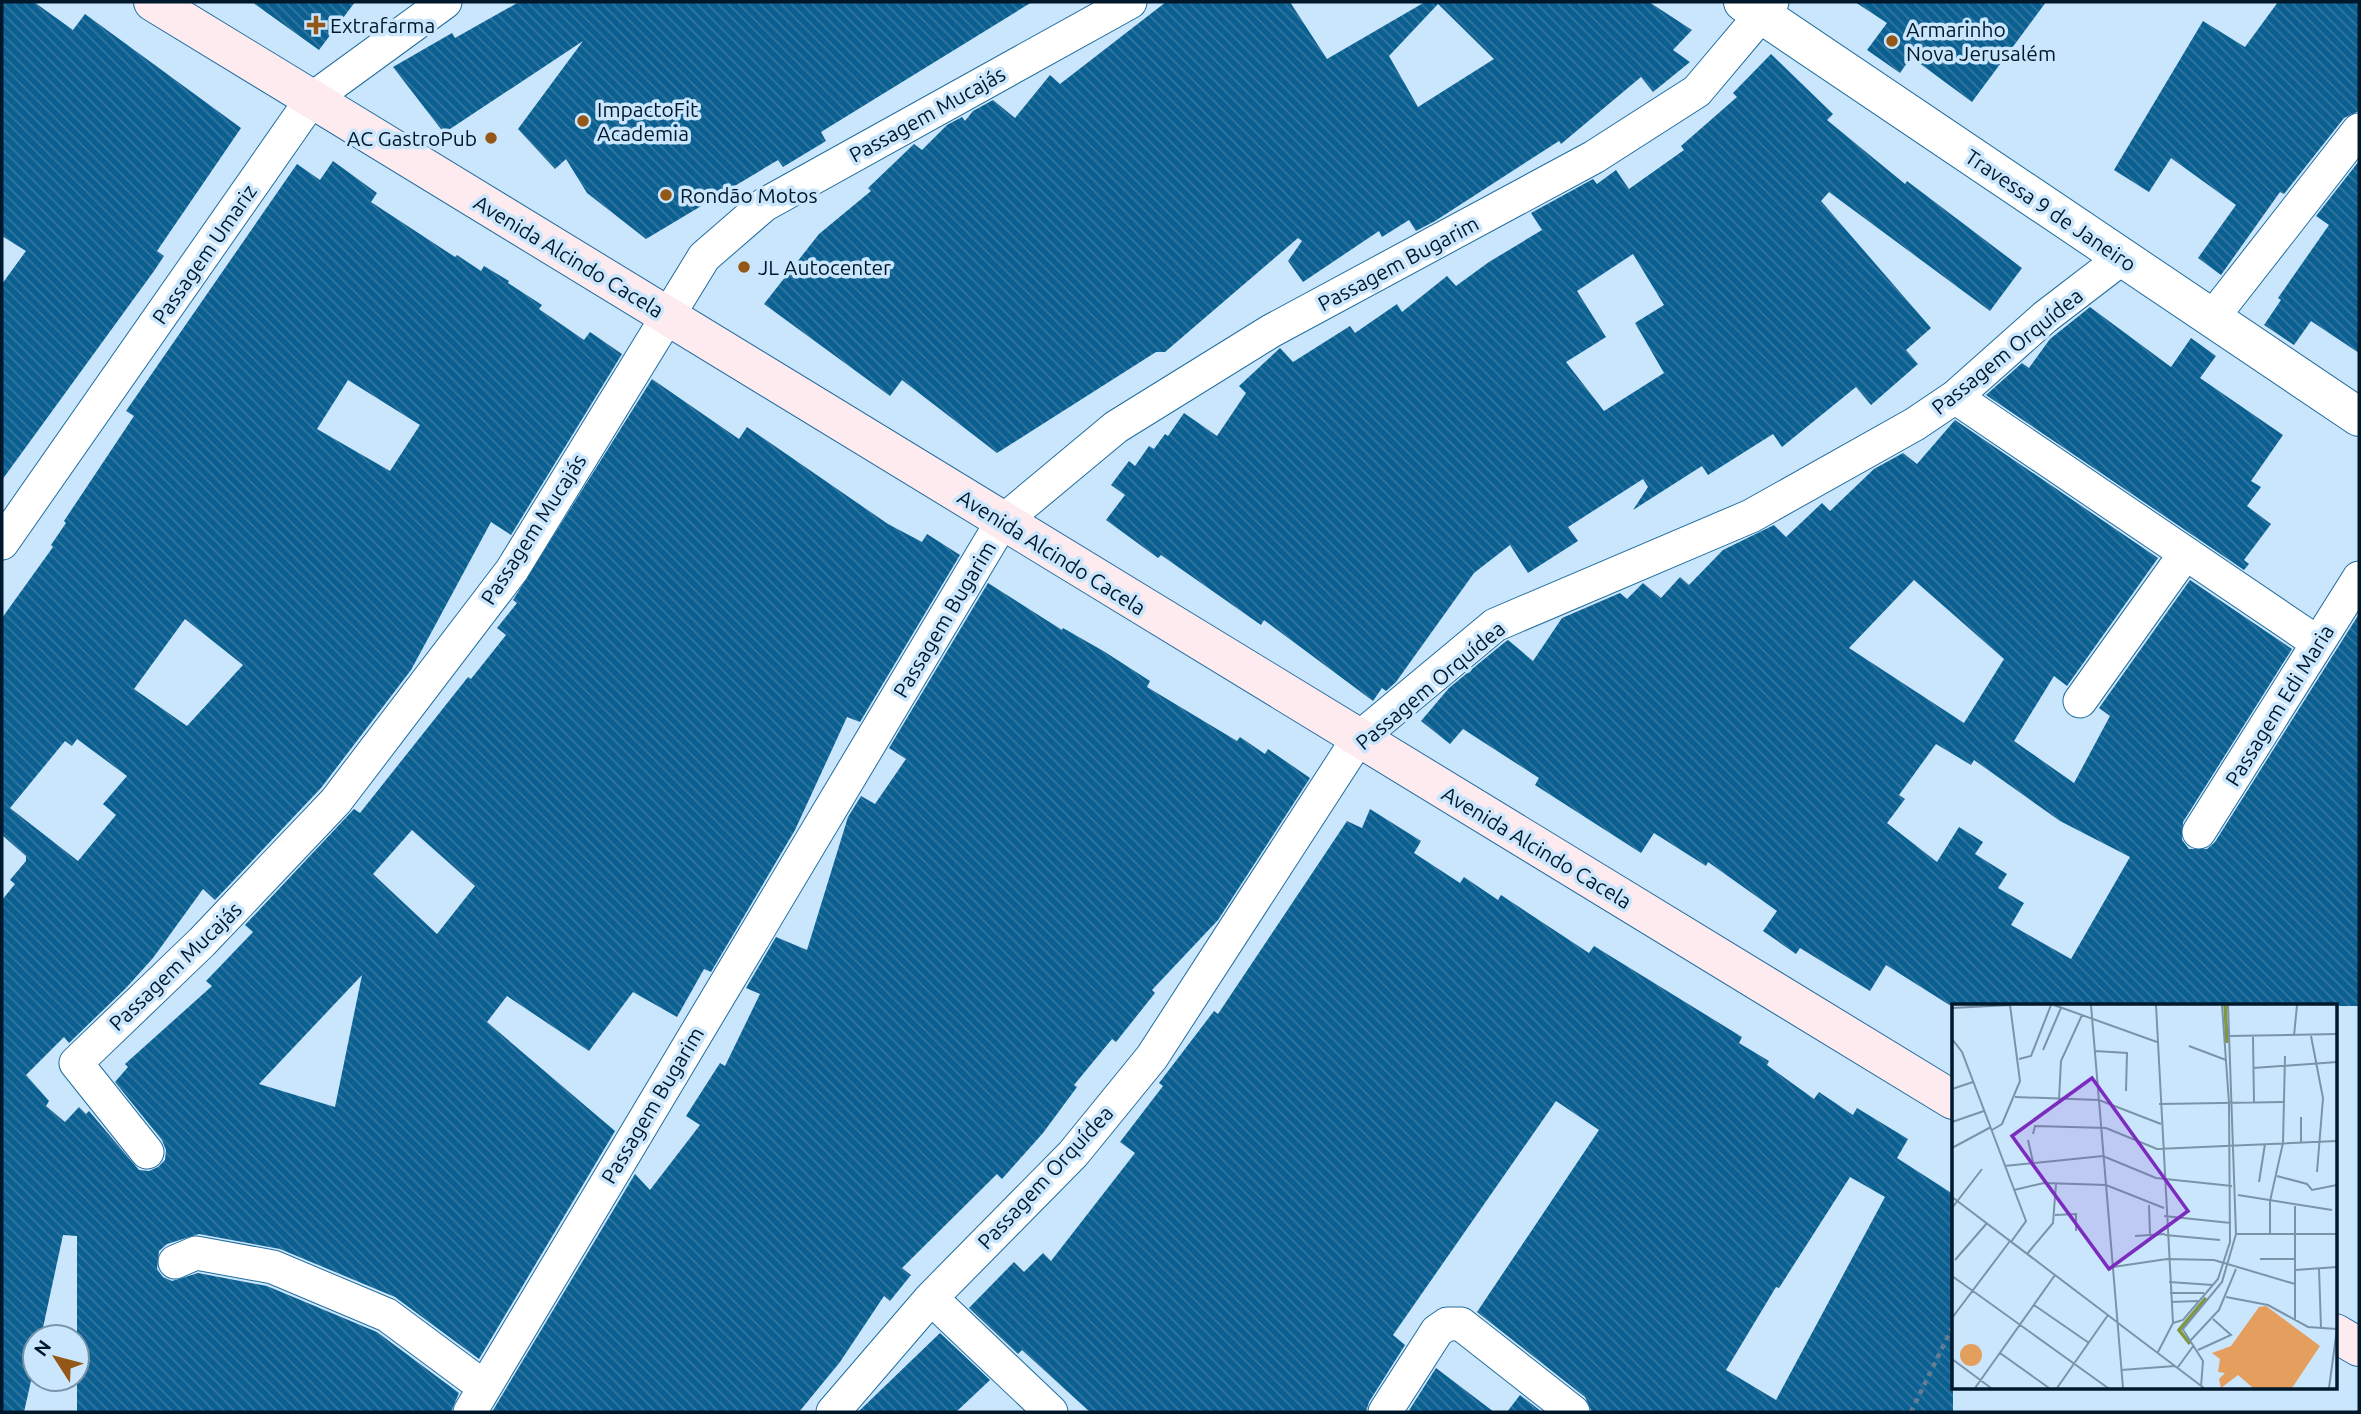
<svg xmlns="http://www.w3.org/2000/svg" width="2361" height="1414" viewBox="0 0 2361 1414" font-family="Ubuntu,sans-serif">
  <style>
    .building { fill: url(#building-back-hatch); fill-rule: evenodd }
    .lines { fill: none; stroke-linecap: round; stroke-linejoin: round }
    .minor-casing { stroke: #206d9f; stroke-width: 35 }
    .tertiary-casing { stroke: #206d9f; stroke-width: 40 }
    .secondary-casing { stroke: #206d9f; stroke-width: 40 }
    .path { stroke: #637d93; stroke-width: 4.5; stroke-dasharray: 5 5; stroke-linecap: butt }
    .minor { stroke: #fff; stroke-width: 33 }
    .tertiary { stroke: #fff; stroke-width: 38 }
    .secondary { stroke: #feebf0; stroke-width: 38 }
    .poi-dot { fill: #935717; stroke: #cae6fd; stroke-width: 2.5 }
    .labels { text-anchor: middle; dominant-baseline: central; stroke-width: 7; stroke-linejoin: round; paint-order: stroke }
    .poi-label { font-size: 21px; fill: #00182c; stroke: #cae6fd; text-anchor: start }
    .street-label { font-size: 21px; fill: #00182c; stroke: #cae6fd }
    .inset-river { fill: none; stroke: #81983e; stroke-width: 3.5 }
    .inset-road { fill: none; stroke: #7994a9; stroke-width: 2 }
    .view { fill: #7b2cbf; fill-opacity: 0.15; stroke: #7b2cbf; stroke-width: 3.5 }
    .inset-edge { fill: none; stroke: #00182c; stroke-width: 3.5 }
  </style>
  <defs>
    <pattern id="building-back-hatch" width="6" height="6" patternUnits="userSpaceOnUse" patternTransform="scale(1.75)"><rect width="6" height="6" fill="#0b6092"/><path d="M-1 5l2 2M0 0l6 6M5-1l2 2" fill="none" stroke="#35769e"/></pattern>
  </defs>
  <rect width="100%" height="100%" fill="#cae6fd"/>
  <path class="building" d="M 2,2 L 34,2 L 73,30 L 85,14 L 241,128 L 157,251 L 164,256 L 154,271 L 2,480 L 2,284 L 26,251 L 2,236 Z
    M 252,2 L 355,2 L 319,50 Z
    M 519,2 L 1032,2 L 821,132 L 826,141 L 783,167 L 778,160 L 646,239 L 587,193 L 566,159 L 555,169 L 518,129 L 583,41 L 444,133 L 393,67 L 452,33 L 455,38 Z
    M 1166,2 L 1290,2 L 1327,59 L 1425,2 L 1649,2 L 1692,30 L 1673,50 L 1690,62 L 1653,92 L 1641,77 L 1561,144 L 1559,141 L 1435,221 L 1416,231 L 1409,220 L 1382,237 L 1379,231 L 1303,282 L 1288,261 L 1302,241 L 1298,238 L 1165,352 L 1156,352 L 997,453 L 902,380 L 890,396 L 764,304 L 819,234 L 871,191 L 868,188 L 914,144 L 922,150 L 947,125 L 962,117 L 965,121 L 973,111 L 993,100 L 1015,118 L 1050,75 L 1060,84 ZM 1438,4 L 1494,59 L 1418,107 L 1389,56 Z
    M 1855,2 L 2046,2 L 1972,102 L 1911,57 L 1900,73 L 1867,50 L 1887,23 Z
    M 2278,2 L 2359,2 L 2359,111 L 2344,118 L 2284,194 L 2280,192 L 2221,275 L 2198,258 L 2236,205 L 2171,158 L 2149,192 L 2114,170 L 2203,21 L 2245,47 Z
    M 1771,54 L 1833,114 L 1827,120 L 1905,184 L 1907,181 L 2022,268 L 1990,311 L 1829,192 L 1821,201 L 1931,328 L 1906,350 L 1918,364 L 1871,405 L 1856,387 L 1782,447 L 1773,434 L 1708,475 L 1702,466 L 1633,510 L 1648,487 L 1643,479 L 1568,527 L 1578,541 L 1528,573 L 1510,545 L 1474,573 L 1396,682 L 1386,691 L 1382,688 L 1373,701 L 1264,620 L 1261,625 L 1161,555 L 1158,558 L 1106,520 L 1125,495 L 1111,485 L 1129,461 L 1135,466 L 1149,446 L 1154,449 L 1165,434 L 1168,436 L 1184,413 L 1217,436 L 1246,393 L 1239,386 L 1280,348 L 1293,362 L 1350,326 L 1355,333 L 1397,304 L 1402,312 L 1447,276 L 1456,286 L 1489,262 L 1542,230 L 1531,213 L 1593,179 L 1597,184 L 1616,170 L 1629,189 L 1684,150 L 1681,146 L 1737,97 L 1733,93 ZM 1633,254 L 1664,305 L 1635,323 L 1664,373 L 1604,411 L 1566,362 L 1606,337 L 1577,291 Z
    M 333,161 L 377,193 L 371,202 L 455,257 L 457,255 L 481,271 L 484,266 L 509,281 L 508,283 L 542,305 L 539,309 L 584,340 L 590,332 L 622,354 L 511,535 L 491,522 L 411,670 L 321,788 L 215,900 L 203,889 L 153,958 L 126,988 L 69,1043 L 64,1037 L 26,1075 L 49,1101 L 46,1106 L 65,1122 L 79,1107 L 86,1114 L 89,1111 L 139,1170 L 149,1171 L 158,1167 L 165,1160 L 166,1150 L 162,1140 L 115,1082 L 128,1067 L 125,1064 L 212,986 L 206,981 L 253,932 L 245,925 L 354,809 L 360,813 L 468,677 L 471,679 L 506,635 L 497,628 L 517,603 L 513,600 L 652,379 L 739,439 L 747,427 L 888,524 L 922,542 L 927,534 L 960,555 L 860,722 L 847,717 L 795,830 L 711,972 L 704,969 L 677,1017 L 633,992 L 589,1051 L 507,996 L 487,1022 L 615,1131 L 479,1359 L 395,1297 L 280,1249 L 199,1234 L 167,1244 L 159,1251 L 157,1269 L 163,1277 L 172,1281 L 198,1273 L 267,1286 L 377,1332 L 459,1393 L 451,1412 L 77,1412 L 77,1236 L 63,1235 L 41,1337 L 35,1337 L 35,1363 L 24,1412 L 2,1412 L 2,900 L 15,884 L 10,880 L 26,861 L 26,856 L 2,835 L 2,618 L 53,547 L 51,545 L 66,523 L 64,521 L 134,416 L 126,411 L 297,164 L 320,180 ZM 348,380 L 420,425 L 390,471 L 317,429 ZM 185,619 L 243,665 L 187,726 L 134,689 ZM 77,739 L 127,776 L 103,804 L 116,815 L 78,861 L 10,808 L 65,741 L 72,746 ZM 412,830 L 475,886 L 437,934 L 373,874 ZM 362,975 L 335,1107 L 259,1084 Z
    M 2359,161 L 2359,353 L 2311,321 L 2294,345 L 2264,325 L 2281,300 L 2278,298 L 2329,225 L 2316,216 Z
    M 2090,307 L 2171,367 L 2191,338 L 2216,356 L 2200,378 L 2283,435 L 2251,481 L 2261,487 L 2247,506 L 2271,524 L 2244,560 L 2249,564 L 2244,570 L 1986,395 L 2022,363 L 2029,368 L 2050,339 Z
    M 1955,420 L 2158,558 L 2067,686 L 2054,676 L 2014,741 L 2074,783 L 2110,716 L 2099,708 L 2190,580 L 2292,649 L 2183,822 L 2182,840 L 2189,849 L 2207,849 L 2215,842 L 2359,614 L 2359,1006 L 1951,1006 L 1886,965 L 1870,991 L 1800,948 L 1796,954 L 1763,931 L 1777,911 L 1708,862 L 1706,866 L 1654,833 L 1641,853 L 1535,785 L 1539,778 L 1463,729 L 1450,744 L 1421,721 L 1449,688 L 1505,642 L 1508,640 L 1533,661 L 1562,618 L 1620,593 L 1627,599 L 1643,583 L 1661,598 L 1680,577 L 1689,585 L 1723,550 L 1774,525 L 1786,537 L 1822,503 L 1830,511 L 1874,469 L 1903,453 L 1917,464 ZM 1914,580 L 2004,659 L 1964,723 L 1849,648 ZM 1936,744 L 1971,765 L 1974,760 L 2060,821 L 2130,857 L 2071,959 L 2011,925 L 2024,903 L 1998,888 L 2007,874 L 1975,854 L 1983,842 L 1959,827 L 1937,862 L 1887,823 L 1905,799 L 1899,795 Z
    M 988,583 L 1062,630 L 1063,628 L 1105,652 L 1150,681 L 1147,687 L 1237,741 L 1240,737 L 1265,754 L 1268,749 L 1310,778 L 1218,920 L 1152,990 L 1155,993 L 1116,1042 L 1112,1039 L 1074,1085 L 1077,1087 L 1043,1133 L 1002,1179 L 997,1174 L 902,1268 L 911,1275 L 890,1301 L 884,1296 L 840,1362 L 799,1412 L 492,1412 L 635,1174 L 650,1190 L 700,1125 L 686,1116 L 720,1063 L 725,1066 L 760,994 L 746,988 L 776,937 L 807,950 L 848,817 L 861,796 L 875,804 L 906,759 L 889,748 Z
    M 1370,809 L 1421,841 L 1414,853 L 1460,883 L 1464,877 L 1498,900 L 1501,895 L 1589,953 L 1594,946 L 1742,1037 L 1739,1043 L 1769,1061 L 1767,1065 L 1814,1099 L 1819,1092 L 1853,1115 L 1857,1108 L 1908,1139 L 1897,1158 L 1953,1194 L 1953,1412 L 1592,1412 L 1585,1397 L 1477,1312 L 1599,1130 L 1556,1101 L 1393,1335 L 1405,1345 L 1369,1402 L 1366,1412 L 1090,1412 L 1022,1350 L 1018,1354 L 969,1308 L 1014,1262 L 1024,1272 L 1043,1253 L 1051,1261 L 1135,1153 L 1120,1142 L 1163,1086 L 1159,1083 L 1214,1011 L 1218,1014 L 1347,821 L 1362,828 ZM 1850,1177 L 1885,1197 L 1776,1400 L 1726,1370 L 1776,1287 L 1779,1288 Z
    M 940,1333 L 990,1380 L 956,1412 L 858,1412 Z
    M 1436,1368 L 1494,1412 L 1408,1412 Z
    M 1520,1395 L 1542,1412 L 1507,1412 Z"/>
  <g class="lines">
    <defs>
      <path id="minor" d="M 2212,318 L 2359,130
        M 1955,397 L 2318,643
        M 2,543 L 312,99 L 445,2
        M 2080,701 L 2185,554
        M 2199,832 L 2359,578
        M 147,1152 L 76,1063 L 202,942 L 336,801 L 512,570 L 704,257 L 764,205 L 1130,2
        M 175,1262 L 196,1253 L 273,1267 L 387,1315 L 484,1387
        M 931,1298 L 1051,1412
        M 470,1412 L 1002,522 L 1116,427 L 1271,331 L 1594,157 L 1697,91 L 1772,2
        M 833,1412 L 931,1298 L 1073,1154 L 1152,1057 L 1358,739 L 1495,625 L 1751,516 L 1915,424 L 1955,397 L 2045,317 L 2122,258
        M 1385,1412 L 1437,1331 L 1447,1324 L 1461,1324 L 1573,1412"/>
      <path id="tertiary" d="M 1743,2 L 2359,417"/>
      <path id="secondary" d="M 153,2 L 1953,1100
        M 2335,1333 L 2359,1347"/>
    </defs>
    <use href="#minor" class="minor-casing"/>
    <use href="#tertiary" class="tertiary-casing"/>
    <use href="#secondary" class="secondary-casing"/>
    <path class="path" d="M 1911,1412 L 1953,1326"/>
    <use href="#minor" class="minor"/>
    <use href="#tertiary" class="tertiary"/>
    <use href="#secondary" class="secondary"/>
  </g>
  <g class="poi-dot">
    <path d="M312.5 14.5h7v7h7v7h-7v7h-7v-7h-7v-7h7z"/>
    <circle cx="1892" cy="41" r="7"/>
    <circle cx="583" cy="121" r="7"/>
    <circle cx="491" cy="138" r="7"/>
    <circle cx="666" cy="195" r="7"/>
    <circle cx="744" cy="267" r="7"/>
  </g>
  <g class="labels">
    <g class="poi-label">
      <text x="330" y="25">Extrafarma</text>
      <text x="1906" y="29">Armarinho<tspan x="1906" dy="24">Nova Jerusalém</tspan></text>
      <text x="597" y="109">ImpactoFit<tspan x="597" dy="24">Academia</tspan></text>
      <text x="477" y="138" text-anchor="end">AC GastroPub</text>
      <text x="680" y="195">Rondão Motos</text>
      <text x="758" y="267">JL Autocenter</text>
    </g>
    <g class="street-label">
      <text transform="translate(927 114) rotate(-29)">Passagem Mucajás</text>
      <text transform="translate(2051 210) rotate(34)">Travessa 9 de Janeiro</text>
      <text transform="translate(204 254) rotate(-55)">Passagem Umariz</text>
      <text transform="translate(569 256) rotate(31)">Avenida Alcindo Cacela</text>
      <text transform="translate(1398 263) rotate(-28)">Passagem Bugarim</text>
      <text transform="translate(2007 351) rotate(-39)">Passagem Orquídea</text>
      <text transform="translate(533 529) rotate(-57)">Passagem Mucajás</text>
      <text transform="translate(1052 552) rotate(32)">Avenida Alcindo Cacela</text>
      <text transform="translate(944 619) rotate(-59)">Passagem Bugarim</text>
      <text transform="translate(1430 685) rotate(-40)">Passagem Orquídea</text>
      <text transform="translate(2279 705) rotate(-58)">Passagem Edi Maria</text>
      <text transform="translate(1537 847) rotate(31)">Avenida Alcindo Cacela</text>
      <text transform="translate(175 966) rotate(-44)">Passagem Mucajás</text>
      <text transform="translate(652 1105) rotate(-59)">Passagem Bugarim</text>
      <text transform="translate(1045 1177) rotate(-47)">Passagem Orquídea</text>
    </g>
  </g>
  <g transform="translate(1952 1004)">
    <rect width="385" height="385" fill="#cae6fd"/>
    <path d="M8 351a11 11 0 1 1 22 0a11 11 0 1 1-22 0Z" fill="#e49e5e"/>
    <path d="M 314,302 L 368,342 L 340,384 L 301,384 L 286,371 L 269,384 L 267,375 L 273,369 L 266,368 L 268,355 L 260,349 L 279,342 L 307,303 Z" fill="#e49e5e"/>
    <path class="inset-river" d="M 273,1 L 275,39M 238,340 L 227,326 L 254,294"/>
    <path class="inset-road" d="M 102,1 L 205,38M 139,1 L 171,384M 204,1 L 221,319M 0,4 L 58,1M 277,32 L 385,30M 342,32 L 345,1M 359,32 L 371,94 L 365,168M 301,33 L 302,98M 0,35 L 10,48 L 74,217 L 59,238M 237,42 L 274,56M 91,46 L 109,4M 143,47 L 175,49 L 174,87M 67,55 L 79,52 L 99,1M 301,64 L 385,58M 0,85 L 21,78M 63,93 L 147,96 L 209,120M 107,96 L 109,57 L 130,11M 207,100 L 333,98M 0,118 L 32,107M 40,126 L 50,120 L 68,77 L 58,1M 81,130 L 83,122 L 154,124 L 205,145 L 385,137M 76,136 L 81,158M 349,138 L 349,113M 0,144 L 39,123M 52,162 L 151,152 L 204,174 L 280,182M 325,172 L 355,180 L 360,186 L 385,181M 307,178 L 313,140M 62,186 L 92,179 L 154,181 L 212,204M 286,191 L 380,206M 0,193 L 165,318M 197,201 L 198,231M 343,202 L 343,317M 0,204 L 30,165M 103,211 L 124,210 L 124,227M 212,212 L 279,219M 284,230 L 385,230M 318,230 L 318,197 L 331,139 L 333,52M 213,231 L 268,236M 183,232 L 213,230M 75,250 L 101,219 L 104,180M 308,255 L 343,255M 3,256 L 35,219M 161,263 L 215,255 L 262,256 L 343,280M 367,265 L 369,324M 343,266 L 385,263M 0,272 L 156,384M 217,278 L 261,281M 218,289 L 252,289M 274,293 L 316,301 L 356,323 L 385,325M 219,298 L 246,297M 82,301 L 137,339M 0,314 L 58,237M 166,319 L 252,384M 221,319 L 231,316 L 266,275 L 278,238 L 277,99 L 270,1M 230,324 L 251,357 L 249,383M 231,325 L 270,278 L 284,230 L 276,1M 238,337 L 267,306 L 284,265M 246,346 L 279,331 L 261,315M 206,348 L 221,319M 48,349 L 97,384M 0,355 L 39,384M 226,363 L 242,341M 169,366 L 223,362M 23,384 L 103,271M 105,384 L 156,311M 377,384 L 385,325"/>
    <path class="view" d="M 140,74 L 236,207 L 157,265 L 60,132 Z"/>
    <rect width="385" height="385" class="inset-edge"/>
  </g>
  <rect width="2361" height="1414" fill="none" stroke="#00182c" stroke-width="7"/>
  <g transform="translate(56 1358) rotate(306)"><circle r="33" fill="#cae6fd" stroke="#7994a9" stroke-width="2"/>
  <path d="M0-5L12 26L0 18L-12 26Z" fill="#935717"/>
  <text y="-10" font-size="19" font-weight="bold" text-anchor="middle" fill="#00182c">N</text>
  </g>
</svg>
